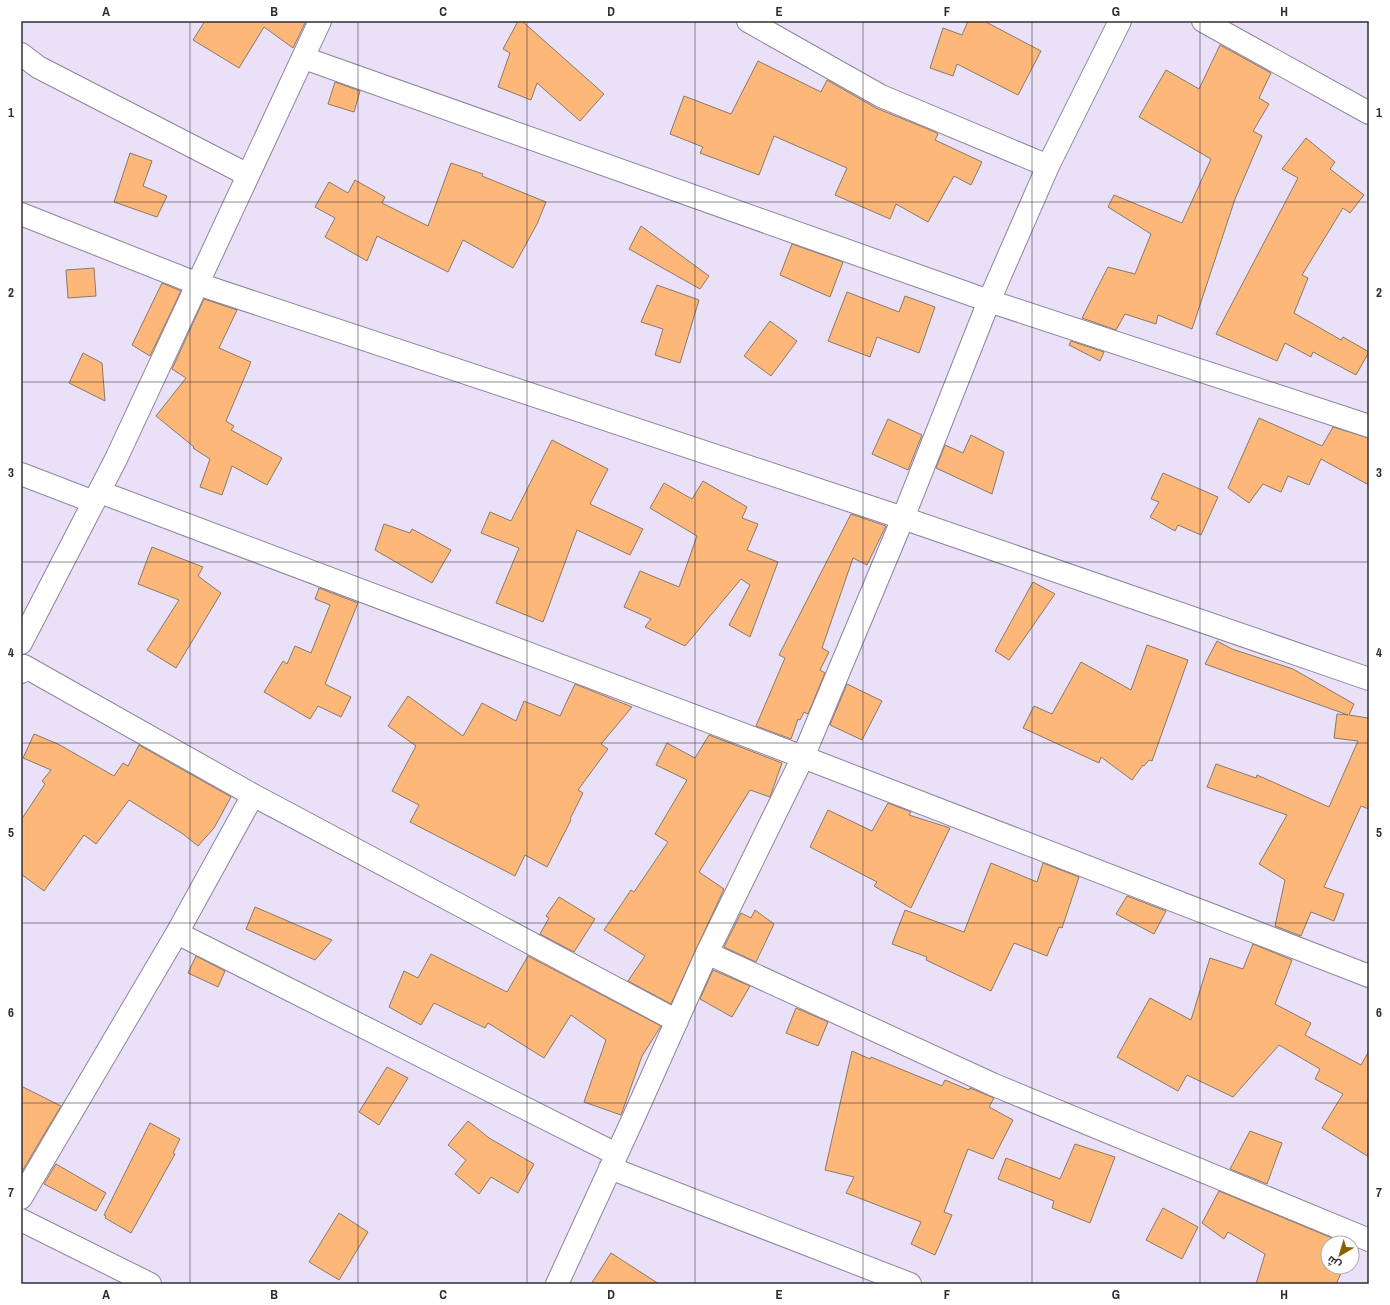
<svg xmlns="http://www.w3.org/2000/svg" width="1390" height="1305" viewBox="0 0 1390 1305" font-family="'Archivo Narrow',Cairo,sans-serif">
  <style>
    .building { fill: #fcb779; stroke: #8b7868 }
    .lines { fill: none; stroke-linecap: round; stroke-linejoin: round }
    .street-casing { stroke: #8d849b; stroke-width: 24 }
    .street { stroke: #fff; stroke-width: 22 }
    .grid { fill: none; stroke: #302c35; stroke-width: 1; stroke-opacity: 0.55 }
    .neatline { fill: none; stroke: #302c35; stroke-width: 1.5 }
    .grid-label { font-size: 13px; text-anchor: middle; font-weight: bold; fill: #302c35 }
  </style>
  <rect width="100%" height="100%" fill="#eae1f9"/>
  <path class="building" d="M 205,21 L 306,21 L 293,48 L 264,27 L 239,68 L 193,40 Z
    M 518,21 L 522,21 L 604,94 L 580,121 L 537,83 L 531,100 L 498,87 L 510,53 L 503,49 Z
    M 968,21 L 984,21 L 1041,51 L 1018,95 L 957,64 L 953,76 L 930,68 L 943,28 L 962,35 Z
    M 1220,45 L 1271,73 L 1259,98 L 1269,104 L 1253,131 L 1262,136 L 1235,199 L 1192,329 L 1158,315 L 1156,324 L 1125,314 L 1116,330 L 1082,318 L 1108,267 L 1135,274 L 1151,234 L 1108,207 L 1114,195 L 1182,223 L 1211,159 L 1139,117 L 1166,70 L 1199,89 Z
    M 758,61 L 821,92 L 827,80 L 876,108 L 935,132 L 938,134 L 935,140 L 982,162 L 971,185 L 954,176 L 928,222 L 896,204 L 890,219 L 835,195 L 847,168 L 774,136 L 759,175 L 700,153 L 703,147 L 670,134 L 684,96 L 731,114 Z
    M 335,82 L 360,91 L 354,112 L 328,104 Z
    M 1306,138 L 1335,162 L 1330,169 L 1364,195 L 1350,213 L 1343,208 L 1302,275 L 1308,278 L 1294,313 L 1341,340 L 1343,337 L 1369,352 L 1356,375 L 1313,352 L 1311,357 L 1285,343 L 1277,361 L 1216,334 L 1298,178 L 1282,169 Z
    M 130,153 L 152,161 L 143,186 L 167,196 L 157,217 L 114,202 Z
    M 451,163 L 483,174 L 482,176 L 546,202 L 537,224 L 513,268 L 463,240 L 448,272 L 377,236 L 367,261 L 325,237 L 335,218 L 315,207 L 329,182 L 348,193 L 355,180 L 385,197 L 382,203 L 428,226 Z
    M 641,226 L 709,276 L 700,289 L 629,249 Z
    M 792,244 L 843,262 L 830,297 L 780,275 Z
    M 94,268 L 96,296 L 68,298 L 66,270 Z
    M 162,283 L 181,291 L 150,356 L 132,345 Z
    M 657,285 L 699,300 L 680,363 L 655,355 L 663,329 L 641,322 Z
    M 847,292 L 899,312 L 905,296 L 935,307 L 919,353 L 877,337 L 870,357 L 828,341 Z
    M 204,299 L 237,310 L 219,348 L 251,362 L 226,421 L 234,426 L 231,430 L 282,458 L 267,485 L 232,466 L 222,495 L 200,487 L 210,459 L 193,448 L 194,447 L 156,416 L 186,378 L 172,369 Z
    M 770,321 L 797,341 L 771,376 L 744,356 Z
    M 1071,341 L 1104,352 L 1100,361 L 1069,345 Z
    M 83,353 L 102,363 L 105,401 L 69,383 Z
    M 1259,418 L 1322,446 L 1333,427 L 1369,438 L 1369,485 L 1321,459 L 1309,485 L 1288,476 L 1281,492 L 1263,484 L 1249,503 L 1228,488 Z
    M 888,419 L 922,435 L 908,470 L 872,454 Z
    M 971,435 L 1004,452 L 992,494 L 936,468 L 945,445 L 963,453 Z
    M 552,440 L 608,469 L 590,504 L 643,529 L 630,555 L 577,530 L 543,622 L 496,603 L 519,548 L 481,533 L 490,512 L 511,521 Z
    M 1163,473 L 1218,497 L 1201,535 L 1178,525 L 1175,531 L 1150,517 L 1159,502 L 1151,499 Z
    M 703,481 L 747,507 L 742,518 L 758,524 L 747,550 L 778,562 L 750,637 L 729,625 L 750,585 L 741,579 L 685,646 L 645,627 L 651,619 L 624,607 L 640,571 L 679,587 L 697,536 L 650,508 L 664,483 L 692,499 Z
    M 851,514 L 886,526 L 867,565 L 853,558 L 822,648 L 829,652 L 820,670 L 825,673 L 808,714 L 804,712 L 800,720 L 798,719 L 791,739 L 756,726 L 785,658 L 779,655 Z
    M 384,524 L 410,533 L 412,529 L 451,550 L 432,583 L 375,550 Z
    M 152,547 L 203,567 L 198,576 L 221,593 L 176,668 L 147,650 L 179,600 L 138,584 Z
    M 1033,582 L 1055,594 L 1009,660 L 995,651 Z
    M 319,588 L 358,603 L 325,684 L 351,697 L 341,717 L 318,706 L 310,719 L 264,692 L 283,661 L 287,664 L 295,646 L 311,653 L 330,605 L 315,599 Z
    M 1217,641 L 1232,649 L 1293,669 L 1354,704 L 1349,715 L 1368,718 L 1369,716 L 1369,809 L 1361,806 L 1324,887 L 1344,894 L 1334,921 L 1311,912 L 1301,936 L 1275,926 L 1285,880 L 1259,864 L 1287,815 L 1207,787 L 1216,764 L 1256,778 L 1257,775 L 1329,807 L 1358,741 L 1334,738 L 1337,714 L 1348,715 L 1205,664 Z
    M 1147,645 L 1188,660 L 1152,761 L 1149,760 L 1144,766 L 1143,765 L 1132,780 L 1101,757 L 1099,763 L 1023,728 L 1034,706 L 1052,714 L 1081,662 L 1131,690 Z
    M 575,684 L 632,707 L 601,744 L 608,749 L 578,790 L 583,793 L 570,819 L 571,820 L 547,867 L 525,855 L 515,876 L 410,822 L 419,805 L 392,791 L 416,746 L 388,726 L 408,696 L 463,736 L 482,703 L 516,721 L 524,701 L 560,716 Z
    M 847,684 L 882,701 L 862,740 L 830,725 Z
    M 34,734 L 58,744 L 114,776 L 123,763 L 128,766 L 139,745 L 231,797 L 214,828 L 198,846 L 183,834 L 129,800 L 96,844 L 84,835 L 44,891 L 21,874 L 21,820 L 45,784 L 42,781 L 51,770 L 23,758 Z
    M 709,735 L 782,763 L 770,797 L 750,790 L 699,872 L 724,889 L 671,1004 L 628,981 L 645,956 L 604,930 L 631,890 L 634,892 L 668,842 L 655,834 L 687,780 L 656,765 L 667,743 L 695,758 Z
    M 888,803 L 911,812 L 909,815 L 950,828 L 911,908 L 874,886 L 877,882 L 810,847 L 828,810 L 872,831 Z
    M 991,863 L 1037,882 L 1043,863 L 1079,877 L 1062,928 L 1059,927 L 1047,956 L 1014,943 L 991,991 L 926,960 L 927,957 L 892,944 L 905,910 L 964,932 Z
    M 1127,896 L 1166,911 L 1154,934 L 1116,914 Z
    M 559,897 L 595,919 L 574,952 L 540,934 L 549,918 L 546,916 Z
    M 255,907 L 332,940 L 315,960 L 246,929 Z
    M 755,910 L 774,924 L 756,962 L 724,947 L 741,913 L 751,918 Z
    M 1253,944 L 1292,960 L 1275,1004 L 1311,1023 L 1305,1035 L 1361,1065 L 1369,1051 L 1369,1157 L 1322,1128 L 1343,1094 L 1315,1079 L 1320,1069 L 1279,1045 L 1233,1097 L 1187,1075 L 1178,1091 L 1117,1057 L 1150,998 L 1191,1020 L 1210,958 L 1243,969 Z
    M 431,954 L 507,992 L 528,956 L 661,1026 L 642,1056 L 621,1115 L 584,1102 L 606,1040 L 571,1015 L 544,1058 L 488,1023 L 485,1028 L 434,1003 L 421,1025 L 389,1007 L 404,971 L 418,978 Z
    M 196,956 L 225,971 L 218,987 L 188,973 Z
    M 713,970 L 750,986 L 732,1017 L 700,999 Z
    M 796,1008 L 828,1022 L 818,1046 L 786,1033 Z
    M 852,1051 L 870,1059 L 871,1057 L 942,1086 L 945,1080 L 969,1090 L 970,1088 L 994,1098 L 989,1107 L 1013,1120 L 993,1159 L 968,1149 L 944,1212 L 952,1215 L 935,1255 L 911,1244 L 921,1222 L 846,1193 L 854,1177 L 825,1170 Z
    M 387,1067 L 408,1078 L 379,1125 L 359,1112 Z
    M 21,1086 L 61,1106 L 21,1173 Z
    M 468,1121 L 489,1138 L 534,1164 L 518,1193 L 491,1177 L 479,1194 L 455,1174 L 466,1160 L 448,1145 Z
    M 150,1123 L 180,1139 L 173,1153 L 175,1154 L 131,1233 L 105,1218 L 106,1216 L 104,1215 Z
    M 1250,1131 L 1282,1143 L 1267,1184 L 1230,1169 Z
    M 1075,1144 L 1115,1157 L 1090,1223 L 1052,1208 L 1054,1201 L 998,1179 L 1006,1158 L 1060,1179 Z
    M 56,1164 L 106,1193 L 96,1211 L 44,1184 Z
    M 1219,1191 L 1344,1243 L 1328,1243 L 1328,1267 L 1344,1267 L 1336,1284 L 1256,1284 L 1265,1254 L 1228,1232 L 1224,1239 L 1202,1223 Z
    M 1163,1208 L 1198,1227 L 1182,1259 L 1146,1240 Z
    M 339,1213 L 368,1232 L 339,1280 L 309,1262 Z
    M 611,1253 L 659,1284 L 591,1284 Z"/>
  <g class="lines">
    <defs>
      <path id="street" d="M 748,21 L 881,96 L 1048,166
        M 1203,21 L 1369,113
        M 21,54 L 38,67 L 248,175
        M 304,58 L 989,301 L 1369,426
        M 21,214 L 198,284 L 903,518 L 1369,679
        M 21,474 L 94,502
        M 100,492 L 803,757 L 1369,976
        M 21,643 L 116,459 L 320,21
        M 21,672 L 24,666 L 253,795 L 677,1021
        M 177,933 L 616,1154
        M 707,953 L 992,1084 L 1369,1240
        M 610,1168 L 910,1284
        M 21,1198 L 177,933 L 253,795
        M 21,1220 L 150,1284
        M 557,1284 L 633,1119 L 707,953 L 803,757 L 903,518 L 989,301 L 1048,166 L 1120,21"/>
    </defs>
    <use href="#street" class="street-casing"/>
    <use href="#street" class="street"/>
  </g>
  <path class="grid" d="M 190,21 L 190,1284M 358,21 L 358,1284M 527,21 L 527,1284M 695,21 L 695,1284M 863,21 L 863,1284M 1032,21 L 1032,1284M 1200,21 L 1200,1284M 21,202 L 1369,202M 21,382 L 1369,382M 21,562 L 1369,562M 21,743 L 1369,743M 21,923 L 1369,923M 21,1103 L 1369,1103"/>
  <rect width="1390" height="1305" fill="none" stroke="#ffffff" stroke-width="44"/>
  <g transform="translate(1340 1255) rotate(218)"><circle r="19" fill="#ffffff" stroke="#acabae"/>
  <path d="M0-3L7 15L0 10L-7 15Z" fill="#8b5e01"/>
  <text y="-6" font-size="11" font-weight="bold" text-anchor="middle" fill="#302c35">ش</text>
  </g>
  <rect x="22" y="22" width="1346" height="1261" class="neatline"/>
  <g class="grid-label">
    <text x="106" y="16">A</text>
    <text x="274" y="16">B</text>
    <text x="443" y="16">C</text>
    <text x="611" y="16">D</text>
    <text x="779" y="16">E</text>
    <text x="947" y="16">F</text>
    <text x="1116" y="16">G</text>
    <text x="1284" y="16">H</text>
    <text x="11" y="117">1</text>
    <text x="1379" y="117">1</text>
    <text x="11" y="297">2</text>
    <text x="1379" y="297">2</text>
    <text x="11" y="477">3</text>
    <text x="1379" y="477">3</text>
    <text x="11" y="657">4</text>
    <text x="1379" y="657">4</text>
    <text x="11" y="837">5</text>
    <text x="1379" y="837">5</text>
    <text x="11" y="1017">6</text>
    <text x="1379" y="1017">6</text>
    <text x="11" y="1197">7</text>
    <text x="1379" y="1197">7</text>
    <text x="106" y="1299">A</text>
    <text x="274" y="1299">B</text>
    <text x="443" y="1299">C</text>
    <text x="611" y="1299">D</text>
    <text x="779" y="1299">E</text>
    <text x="947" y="1299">F</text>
    <text x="1116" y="1299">G</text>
    <text x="1284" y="1299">H</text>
  </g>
</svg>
